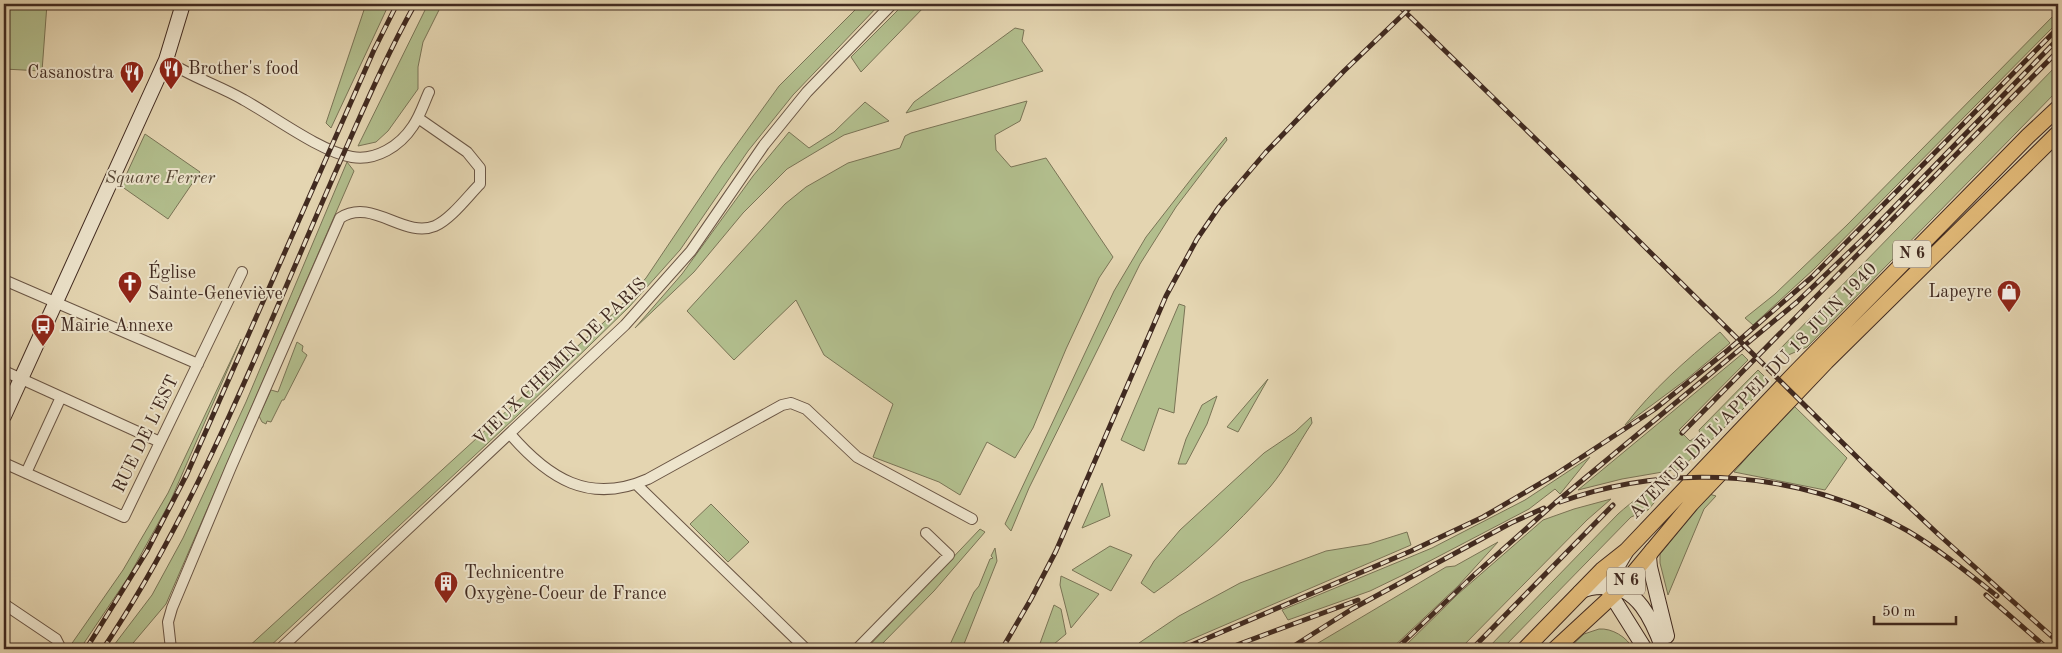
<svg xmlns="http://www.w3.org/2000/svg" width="2062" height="653" viewBox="0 0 2062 653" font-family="'Old Standard TT',serif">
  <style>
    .green { fill: #b2be8d; stroke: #7a7456 }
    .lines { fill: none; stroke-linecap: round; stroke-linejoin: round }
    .minor-casing { stroke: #6a5544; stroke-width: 12 }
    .secondary-casing { stroke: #412a20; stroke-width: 16 }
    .primary-casing { stroke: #412a20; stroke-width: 17 }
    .minor { stroke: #ede4cc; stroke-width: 10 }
    .secondary { stroke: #ede4cc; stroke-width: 14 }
    .primary { stroke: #e2ba78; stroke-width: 15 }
    .rail-casing { stroke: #412a20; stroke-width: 5 }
    .rail { stroke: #ede4cc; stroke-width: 3; stroke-dasharray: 9; stroke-linecap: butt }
    .labels { text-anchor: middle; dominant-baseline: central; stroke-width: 4; stroke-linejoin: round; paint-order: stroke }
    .shield { fill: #ede4cc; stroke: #756254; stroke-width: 1 }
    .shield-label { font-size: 16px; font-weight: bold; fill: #412a20 }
    .poi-label { font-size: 18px; fill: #412a20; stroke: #ede4cc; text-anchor: start }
    .park-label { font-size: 18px; font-style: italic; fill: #584836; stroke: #ede4cc }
    .street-label { font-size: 18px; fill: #412a20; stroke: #ede4cc }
  </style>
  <rect width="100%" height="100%" fill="#e4d5b1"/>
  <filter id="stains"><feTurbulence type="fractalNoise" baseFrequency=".004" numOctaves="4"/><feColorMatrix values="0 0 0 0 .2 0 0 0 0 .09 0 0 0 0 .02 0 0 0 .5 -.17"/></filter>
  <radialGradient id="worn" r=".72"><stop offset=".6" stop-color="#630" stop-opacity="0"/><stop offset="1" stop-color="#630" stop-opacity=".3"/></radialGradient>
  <path class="green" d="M 4,4 L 47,4 L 42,71 L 4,69 Z
    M 366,4 L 389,4 L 331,128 L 326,123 Z
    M 428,4 L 442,4 L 423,42 L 418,67 L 418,89 L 388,131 L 376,142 L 358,146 Z
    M 861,4 L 880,4 L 793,95 L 748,151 L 680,250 L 629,307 L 517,416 L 267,649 L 246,649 L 616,311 L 646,278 L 722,165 L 779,86 Z
    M 904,4 L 927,4 L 861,72 L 851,57 Z
    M 2058,11 L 2058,22 L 1814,269 L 1753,325 L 1745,318 L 1775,294 L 1847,225 Z
    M 1015,28 L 1024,30 L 1022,41 L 1043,71 L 906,113 L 914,102 Z
    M 2058,64 L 2058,90 L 1807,347 L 1786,356 L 1779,350 Z
    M 1027,101 L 1020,121 L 995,135 L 996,150 L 1011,167 L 1046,158 L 1113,257 L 1099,278 L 1066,349 L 1033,428 L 1015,458 L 987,442 L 960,495 L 939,482 L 873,457 L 893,404 L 824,355 L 796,300 L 734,360 L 687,311 L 785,204 L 806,187 L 848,163 L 900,148 L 905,136 L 911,133 Z
    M 865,102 L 889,121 L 844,135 L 787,169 L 743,213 L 694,272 L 635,328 L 682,274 L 753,176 L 789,132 L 809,148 L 834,132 Z
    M 145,134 L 200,172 L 168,219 L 121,186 Z
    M 1226,137 L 1227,140 L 1176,207 L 1140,264 L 1029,488 L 1011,531 L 1005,524 L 1114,291 L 1146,237 L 1195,174 Z
    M 347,162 L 354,171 L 166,604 L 128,649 L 111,649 L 152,595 L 183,538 L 246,402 Z
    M 1179,304 L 1185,306 L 1174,413 L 1159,408 L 1144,451 L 1121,440 Z
    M 1720,332 L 1730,343 L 1687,379 L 1625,425 C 1653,389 1685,361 1720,332 Z
    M 241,339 L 170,502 L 129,576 L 80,649 L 68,649 L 123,570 L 168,493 Z
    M 297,342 L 303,346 L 302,351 L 307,355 L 284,400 L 282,400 L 271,422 L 267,421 L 266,424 L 262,422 L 259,416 L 271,390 L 278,392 Z
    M 1742,354 L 1748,360 L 1679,430 L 1690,441 L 1700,434 L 1699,430 L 1758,370 L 1770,382 L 1720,432 L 1680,469 L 1622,479 L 1578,490 Z
    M 1268,379 L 1238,432 L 1227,427 Z
    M 1217,396 L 1207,424 L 1186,464 L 1178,464 L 1186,439 L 1202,405 Z
    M 1793,405 L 1847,458 L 1825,490 L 1734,472 Z
    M 1311,417 L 1312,423 C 1298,444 1286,468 1270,487 C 1236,525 1196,564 1154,593 L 1141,583 L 1154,561 L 1180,530 L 1264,453 L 1295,432 Z
    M 1590,457 L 1560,494 L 1555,489 L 1529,509 L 1403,575 L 1370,591 L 1288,620 L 1282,610 L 1432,548 L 1525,500 Z
    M 1102,483 L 1110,516 L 1082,528 Z
    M 1664,491 L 1648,510 L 1631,517 L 1502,649 L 1487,649 L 1618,514 C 1634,500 1642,493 1664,491 Z
    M 1709,494 L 1716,496 L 1704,509 L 1668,595 L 1660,563 L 1660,554 Z
    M 1611,499 L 1587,520 L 1460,649 L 1402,649 L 1458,594 L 1543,520 L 1574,509 Z
    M 711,504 L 749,542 L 728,562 L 690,524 Z
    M 980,529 L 985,532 L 934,591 L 877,649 L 866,649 Z
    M 1407,532 L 1411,545 L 1169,649 L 1136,649 L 1139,643 L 1179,616 L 1240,583 L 1326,551 L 1369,544 Z
    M 1498,542 L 1458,586 L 1391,649 L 1308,649 L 1446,567 L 1455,566 Z
    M 1110,546 L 1132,555 L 1111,591 L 1072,570 Z
    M 995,548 L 997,561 L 962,649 L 948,649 L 974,592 L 979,586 L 990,559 L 993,558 L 991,556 Z
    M 1061,576 L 1099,594 L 1071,628 L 1060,585 Z
    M 1054,605 L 1061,609 L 1066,634 L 1048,649 L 1038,649 Z
    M 1599,629 C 1612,628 1627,637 1633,649 L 1568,649 L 1584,634 Z"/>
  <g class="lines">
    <defs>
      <path id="minor" d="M 166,60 C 190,77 219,85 244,100 C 273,116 321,152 352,157 C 376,161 400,146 413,126 C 420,116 424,103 429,92
        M 4,280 L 198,364
        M 4,371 L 160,442
        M 510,434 C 548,478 589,505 648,479 L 782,405 L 791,403 L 806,409 L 857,457 L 972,519
        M 4,463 L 124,517 L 242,272
        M 26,473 L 61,397
        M 636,484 L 806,649
        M 4,604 L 56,639 L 60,647 L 59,649
        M 171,649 L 168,622 L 172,608 L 231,467 L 340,218 C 372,197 404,239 435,226 C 451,219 468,196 480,184 L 480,168 L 467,152 L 418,118
        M 280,649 L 625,325 L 691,251 L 764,145 L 807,92 L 892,4
        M 857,649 L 949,555 L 926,533"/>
      <path id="secondary" d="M 4,416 L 166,60 L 183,4
        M 1652,550 L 1649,557 L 1650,567 L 1667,636
        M 1626,552 L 1616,569 L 1609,579 L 1608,590 L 1645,649
        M 1580,592 C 1587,588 1594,587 1602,587 C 1637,583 1653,622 1663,649"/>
      <path id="primary" d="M 1525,649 L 1602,570 L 1626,551 L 1796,372 L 2028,136 L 2058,108
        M 1555,649 L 1621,588 L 1691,504 L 1826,362 L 2058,133"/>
    </defs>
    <use href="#minor" class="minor-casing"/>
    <use href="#secondary" class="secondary-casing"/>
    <use href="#primary" class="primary-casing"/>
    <use href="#minor" class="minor"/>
    <use href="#secondary" class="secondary"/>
    <use href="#primary" class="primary"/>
    <defs>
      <path id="rail" d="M 1397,4 L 1550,153 L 1867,467 L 1938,534 L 2058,642
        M 1682,433 L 2058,51
        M 1560,502 C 1674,461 1803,471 1908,531 C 1940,550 1968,573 1997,596
        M 1986,595 L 2048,649
        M 86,649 L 147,551 L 187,474 L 374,50 L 397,4
        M 103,649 C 203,499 266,329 339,164 C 363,110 386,56 415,4
        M 1002,649 L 1031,599 L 1056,551 L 1166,296 L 1197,239 L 1219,207 L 1266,152 L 1344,71 L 1414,4
        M 1182,649 L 1411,551 L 1483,517 L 1553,476 L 1655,409 L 1728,350 L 1812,277 L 2058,28
        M 1226,649 L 1358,600
        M 1289,649 L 1352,609 L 1511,523 L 1544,508
        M 1396,649 L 1474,575 L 1555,503 L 1797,302 L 1868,234 L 2058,39
        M 1472,649 L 1613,505"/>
    </defs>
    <use href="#rail" class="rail-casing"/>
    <use href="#rail" class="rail"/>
  </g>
  <defs>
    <symbol id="restaurant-pin" viewBox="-11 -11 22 30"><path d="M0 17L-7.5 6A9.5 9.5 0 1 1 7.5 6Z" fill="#8f2418" stroke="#ede4cc"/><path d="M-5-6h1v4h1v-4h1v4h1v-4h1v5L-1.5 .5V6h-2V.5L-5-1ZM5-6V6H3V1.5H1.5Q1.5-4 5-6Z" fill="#fff"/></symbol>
    <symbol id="church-pin" viewBox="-11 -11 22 30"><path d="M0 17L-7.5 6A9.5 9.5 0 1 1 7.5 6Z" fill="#8f2418" stroke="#ede4cc"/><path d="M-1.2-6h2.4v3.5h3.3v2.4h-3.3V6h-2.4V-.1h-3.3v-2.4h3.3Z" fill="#fff"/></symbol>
    <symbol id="shop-pin" viewBox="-11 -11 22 30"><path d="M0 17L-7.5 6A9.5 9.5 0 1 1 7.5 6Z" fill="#8f2418" stroke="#ede4cc"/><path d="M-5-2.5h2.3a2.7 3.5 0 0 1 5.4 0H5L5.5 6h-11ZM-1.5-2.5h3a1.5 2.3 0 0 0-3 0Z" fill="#fff"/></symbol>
    <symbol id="bus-pin" viewBox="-11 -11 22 30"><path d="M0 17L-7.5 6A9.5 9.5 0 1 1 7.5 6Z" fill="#8f2418" stroke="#ede4cc"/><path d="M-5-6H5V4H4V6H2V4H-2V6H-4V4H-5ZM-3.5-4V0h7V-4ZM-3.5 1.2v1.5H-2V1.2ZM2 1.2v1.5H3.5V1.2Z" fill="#fff"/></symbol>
    <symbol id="building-pin" viewBox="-11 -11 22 30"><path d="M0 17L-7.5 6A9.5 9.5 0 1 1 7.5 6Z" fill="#8f2418" stroke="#ede4cc"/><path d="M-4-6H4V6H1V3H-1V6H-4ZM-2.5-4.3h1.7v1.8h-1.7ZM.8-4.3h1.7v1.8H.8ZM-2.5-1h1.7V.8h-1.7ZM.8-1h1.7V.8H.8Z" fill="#fff"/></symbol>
  </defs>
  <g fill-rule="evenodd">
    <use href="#restaurant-pin" x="157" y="55" width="28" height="38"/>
    <use href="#restaurant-pin" x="118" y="59" width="28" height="38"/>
    <use href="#church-pin" x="116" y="269" width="28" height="38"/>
    <use href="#shop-pin" x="1995" y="278" width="28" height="38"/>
    <use href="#bus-pin" x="29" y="312" width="28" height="38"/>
    <use href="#building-pin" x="432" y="569" width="28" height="38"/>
  </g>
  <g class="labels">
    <g class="shield">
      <rect x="1893" y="240.5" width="38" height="27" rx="4"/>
      <rect x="1607" y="567.5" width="38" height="27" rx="4"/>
    </g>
    <g class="shield-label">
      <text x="1912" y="254">N 6</text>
      <text x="1626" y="581">N 6</text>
    </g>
    <g class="poi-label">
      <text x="188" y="69">Brother's food</text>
      <text x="114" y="73" text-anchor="end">Casanostra</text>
      <text x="148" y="273">Église<tspan x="148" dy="21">Sainte-Geneviève</tspan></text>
      <text x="1992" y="292" text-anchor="end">Lapeyre</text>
      <text x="60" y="326">Mairie Annexe</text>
      <text x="464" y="573">Technicentre<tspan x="464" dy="21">Oxygène-Coeur de France</tspan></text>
    </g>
    <g class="park-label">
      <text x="160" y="178">Square Ferrer</text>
    </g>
    <g class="street-label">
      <text transform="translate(560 362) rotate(-44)">VIEUX CHEMIN DE PARIS</text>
      <text transform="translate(1753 391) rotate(-46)">AVENUE DE L'APPEL DU 18 JUIN 1940</text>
      <text transform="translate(146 434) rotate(-64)">RUE DE L'EST</text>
    </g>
  </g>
  <rect width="2062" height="653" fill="none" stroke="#e4d5b1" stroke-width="20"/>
  <rect x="5" y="5" width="2052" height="643" fill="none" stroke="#412a20" stroke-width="2.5"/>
  <rect x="10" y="10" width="2042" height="633" fill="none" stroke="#412a20"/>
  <path d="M1874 616v8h82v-8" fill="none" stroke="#412a20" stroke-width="2.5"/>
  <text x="1882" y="616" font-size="15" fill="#412a20" stroke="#ede4cc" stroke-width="4" paint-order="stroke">50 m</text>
  <rect width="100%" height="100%" filter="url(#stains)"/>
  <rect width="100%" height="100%" fill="url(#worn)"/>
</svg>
